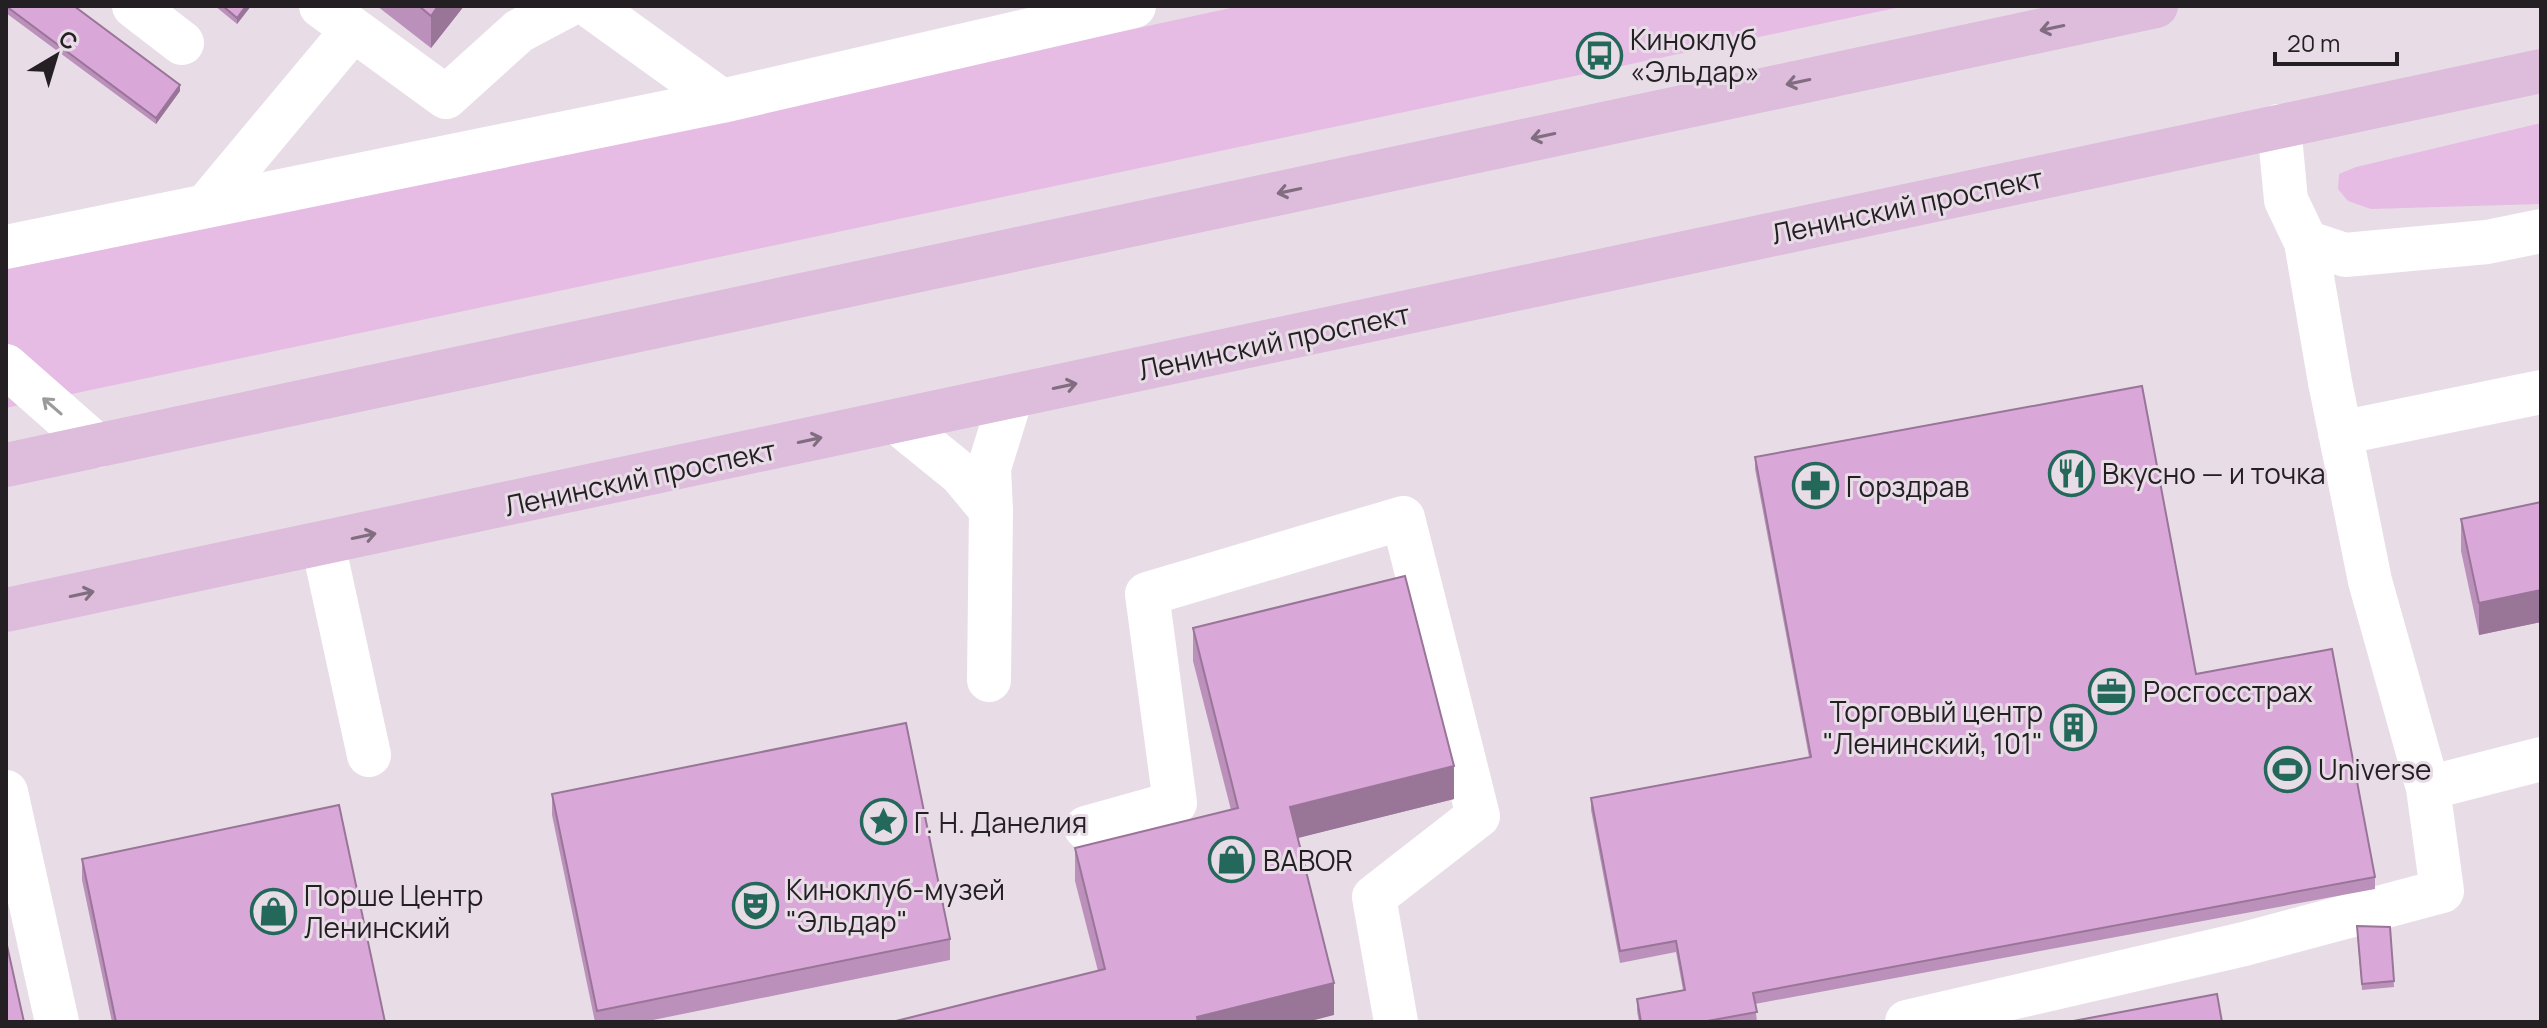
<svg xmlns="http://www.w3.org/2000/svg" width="2547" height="1028" viewBox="0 0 2547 1028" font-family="Manrope,sans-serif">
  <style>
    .green { fill: #e6bce4 }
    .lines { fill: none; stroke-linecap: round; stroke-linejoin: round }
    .minor { stroke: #fff; stroke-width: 44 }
    .major { stroke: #ddbcdc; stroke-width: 44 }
    .wall { fill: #bb90bb }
    .shaded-wall { fill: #997598 }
    .building { fill: #daa7d9; stroke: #997598; stroke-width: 2 }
    .oneway { stroke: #806e80 }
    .oneway2 { stroke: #9c9a9c }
    .labels { text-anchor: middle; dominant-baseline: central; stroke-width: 6; stroke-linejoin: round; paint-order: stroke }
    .poi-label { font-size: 28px; fill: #231f23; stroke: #e8dde7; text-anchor: start }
    .street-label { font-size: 28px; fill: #231f23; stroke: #e8dde7 }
  </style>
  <rect width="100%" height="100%" fill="#e8dde7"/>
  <path class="green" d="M 1240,6 L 1905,6 L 6,408 L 6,262 L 728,117 Z
    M 2541,123 L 2541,204 L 2371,209 L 2348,201 L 2338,189 L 2339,174 L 2356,167 Z"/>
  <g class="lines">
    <path class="minor" d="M 134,6 L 182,43
      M 321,6 L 446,97 L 519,31 L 566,6
      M 590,6 L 722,101
      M 2279,126 L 2286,200 L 2306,242 L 2345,255 L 2487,242 L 2541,231
      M 206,206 L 353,30
      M 2306,242 L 2330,382 L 2370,581 L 2428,788 L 2541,759
      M 6,247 L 722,101 L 1134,6
      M 6,366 L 97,446
      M 897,422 L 961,474 L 991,510 L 989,680
      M 2340,433 L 2541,392
      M 991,510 L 989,468 L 1011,397
      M 323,544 L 369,755
      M 6,792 L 57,1022
      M 1086,828 L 1175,803 L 1147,594 L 1403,518 L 1478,816 L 1374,897 L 1396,1022
      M 1907,1022 L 2244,944 L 2442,891 L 2428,788"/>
    <path class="major" d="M 6,465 L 2156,6
      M 6,610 L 2541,71"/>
  </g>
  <path class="wall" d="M 6,6 L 180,91 L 156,124 L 6,13 Z
    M 215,6 L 251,6 L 237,24 Z
    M 377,6 L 464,6 L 431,48 Z
    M 1755,457 L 2196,674 L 2375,877 L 2375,889 L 1755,1004 L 1757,1022 L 1639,1022 L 1637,1011 L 1637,999 L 1683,990 L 1676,952 L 1620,963 L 1591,810 L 1591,798 L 1809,757 L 1755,469 Z
    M 2541,502 L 2541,622 L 2479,635 L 2461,551 L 2461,519 Z
    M 1193,628 L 1454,799 L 1297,838 L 1334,1015 L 1098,971 L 1075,881 L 1075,848 L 1231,810 L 1193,661 Z
    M 552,794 L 950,939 L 950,960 L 643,1022 L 595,1022 L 552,815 Z
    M 82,859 L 385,1022 L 112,1022 L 82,880 Z
    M 2390,927 L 2394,987 L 2362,990 L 2357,932 Z"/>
  <path class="shaded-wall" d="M 246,6 L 251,6 L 237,24 L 237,18 Z
    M 438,6 L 464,6 L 431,48 L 431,16 Z
    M 180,85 L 180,91 L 156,124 L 156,118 Z
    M 2541,590 L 2541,622 L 2479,635 L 2479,603 Z
    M 1454,766 L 1454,799 L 1290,840 L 1290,807 Z
    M 1334,983 L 1334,1015 L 1307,1022 L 1197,1022 L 1197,1017 Z"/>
  <path class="building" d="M 6,6 L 74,6 L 180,85 L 156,118 Z
    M 223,6 L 246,6 L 237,18 Z
    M 419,6 L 438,6 L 431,16 Z
    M 2142,386 L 2196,674 L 2332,649 L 2375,877 L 1753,993 L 1757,1012 L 1702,1022 L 1641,1022 L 1637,999 L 1685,990 L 1676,941 L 1620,951 L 1591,798 L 1811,757 L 1755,457 Z
    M 2541,502 L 2541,590 L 2479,603 L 2461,519 Z
    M 1405,576 L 1454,766 L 1290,807 L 1334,983 L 1197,1017 L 1198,1022 L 892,1022 L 1105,969 L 1075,848 L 1238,808 L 1193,628 Z
    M 906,723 L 950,939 L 597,1011 L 552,794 Z
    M 339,805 L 385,1022 L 116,1022 L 82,859 Z
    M 2357,926 L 2390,927 L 2394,981 L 2362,984 Z
    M 6,941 L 24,1022 L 6,1022 Z
    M 2217,994 L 2222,1022 L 2068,1022 Z"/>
  <defs><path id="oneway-shaft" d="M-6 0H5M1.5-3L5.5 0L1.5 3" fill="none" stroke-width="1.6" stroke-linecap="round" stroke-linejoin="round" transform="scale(2)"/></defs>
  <g class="oneway">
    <use href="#oneway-shaft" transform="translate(2052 28) rotate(168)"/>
    <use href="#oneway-shaft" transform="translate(1798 82) rotate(168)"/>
    <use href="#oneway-shaft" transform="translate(1543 136) rotate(168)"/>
    <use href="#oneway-shaft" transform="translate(1289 191) rotate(168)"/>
    <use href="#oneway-shaft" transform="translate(1065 386) rotate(-12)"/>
    <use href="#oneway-shaft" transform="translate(810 440) rotate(-12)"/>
    <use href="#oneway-shaft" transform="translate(364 536) rotate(-12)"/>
    <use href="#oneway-shaft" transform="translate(82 594) rotate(-12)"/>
  </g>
  <use class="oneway2" href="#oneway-shaft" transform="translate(52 406) rotate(-139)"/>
  <defs>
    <symbol id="bus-ring" viewBox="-11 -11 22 22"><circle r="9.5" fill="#e8dde7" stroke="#23685a" stroke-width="1.5"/><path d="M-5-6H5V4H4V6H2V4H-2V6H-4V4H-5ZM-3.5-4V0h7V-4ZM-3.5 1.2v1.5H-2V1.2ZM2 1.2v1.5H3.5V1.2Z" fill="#23685a"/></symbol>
    <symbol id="restaurant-ring" viewBox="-11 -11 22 22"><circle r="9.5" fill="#e8dde7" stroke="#23685a" stroke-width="1.5"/><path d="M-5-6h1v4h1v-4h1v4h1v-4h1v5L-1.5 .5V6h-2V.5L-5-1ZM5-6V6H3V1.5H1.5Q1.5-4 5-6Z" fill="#23685a"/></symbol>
    <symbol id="pharmacy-ring" viewBox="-11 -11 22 22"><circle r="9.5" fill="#e8dde7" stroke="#23685a" stroke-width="1.5"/><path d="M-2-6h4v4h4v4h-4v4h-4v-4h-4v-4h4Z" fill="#23685a"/></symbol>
    <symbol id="office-ring" viewBox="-11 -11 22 22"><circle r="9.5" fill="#e8dde7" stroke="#23685a" stroke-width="1.5"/><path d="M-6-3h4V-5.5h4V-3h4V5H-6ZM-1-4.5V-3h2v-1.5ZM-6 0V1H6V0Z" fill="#23685a"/></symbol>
    <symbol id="building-ring" viewBox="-11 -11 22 22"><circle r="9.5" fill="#e8dde7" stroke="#23685a" stroke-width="1.5"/><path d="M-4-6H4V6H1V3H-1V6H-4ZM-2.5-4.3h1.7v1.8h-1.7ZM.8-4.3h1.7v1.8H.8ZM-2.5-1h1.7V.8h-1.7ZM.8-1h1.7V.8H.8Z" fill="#23685a"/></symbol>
    <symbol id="stadium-ring" viewBox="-11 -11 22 22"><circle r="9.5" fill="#e8dde7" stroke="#23685a" stroke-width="1.5"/><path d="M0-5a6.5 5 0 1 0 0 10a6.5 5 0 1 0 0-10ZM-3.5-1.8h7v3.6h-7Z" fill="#23685a"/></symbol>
    <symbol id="sight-ring" viewBox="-11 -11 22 22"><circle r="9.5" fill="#e8dde7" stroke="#23685a" stroke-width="1.5"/><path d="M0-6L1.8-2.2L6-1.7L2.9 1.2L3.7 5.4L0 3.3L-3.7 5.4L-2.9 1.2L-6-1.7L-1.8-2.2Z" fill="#23685a"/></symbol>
    <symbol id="shop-ring" viewBox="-11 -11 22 22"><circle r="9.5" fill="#e8dde7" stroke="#23685a" stroke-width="1.5"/><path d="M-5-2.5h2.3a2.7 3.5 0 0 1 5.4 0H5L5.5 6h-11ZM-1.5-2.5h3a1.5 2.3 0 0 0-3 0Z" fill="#23685a"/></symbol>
    <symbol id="theatre-ring" viewBox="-11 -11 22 22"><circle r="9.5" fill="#e8dde7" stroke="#23685a" stroke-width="1.5"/><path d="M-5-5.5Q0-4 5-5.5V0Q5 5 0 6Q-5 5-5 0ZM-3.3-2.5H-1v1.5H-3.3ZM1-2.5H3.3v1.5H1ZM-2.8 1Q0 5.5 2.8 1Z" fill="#23685a"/></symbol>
  </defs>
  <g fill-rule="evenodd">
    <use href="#bus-ring" x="1574" y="30" width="51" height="51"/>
    <use href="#restaurant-ring" x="2046" y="448" width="51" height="51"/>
    <use href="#pharmacy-ring" x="1790" y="460" width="51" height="51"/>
    <use href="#office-ring" x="2086" y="666" width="51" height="51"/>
    <use href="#building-ring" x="2048" y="702" width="51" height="51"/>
    <use href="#stadium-ring" x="2262" y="744" width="51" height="51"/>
    <use href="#sight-ring" x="858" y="796" width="51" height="51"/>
    <use href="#shop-ring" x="1206" y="834" width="51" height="51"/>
    <use href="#theatre-ring" x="730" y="880" width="51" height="51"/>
    <use href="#shop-ring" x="248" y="886" width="51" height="51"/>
  </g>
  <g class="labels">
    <g class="poi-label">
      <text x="1630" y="39">Киноклуб<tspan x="1630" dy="32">«Эльдар»</tspan></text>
      <text x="2102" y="473">Вкусно — и точка</text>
      <text x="1846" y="486">Горздрав</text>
      <text x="2143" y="691">Росгосстрах</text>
      <text x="2043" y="711" text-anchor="end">Торговый центр<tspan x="2043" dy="32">"Ленинский, 101"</tspan></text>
      <text x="2318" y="769">Universe</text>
      <text x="914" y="822">Г. Н. Данелия</text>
      <text x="1263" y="860">BABOR</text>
      <text x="786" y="889">Киноклуб-музей<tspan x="786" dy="32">"Эльдар"</tspan></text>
      <text x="304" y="895">Порше Центр<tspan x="304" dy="32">Ленинский</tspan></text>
    </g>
    <g class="street-label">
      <text transform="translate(1907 205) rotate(-12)">Ленинский проспект</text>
      <text transform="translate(1274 341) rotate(-12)">Ленинский проспект</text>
      <text transform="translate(640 477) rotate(-12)">Ленинский проспект</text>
    </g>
  </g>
  <rect width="2547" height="1028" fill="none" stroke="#231f23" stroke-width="16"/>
  <g transform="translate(56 56) rotate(38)" stroke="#e8dde7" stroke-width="6" paint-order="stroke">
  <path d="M0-6L14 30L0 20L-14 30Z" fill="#231f23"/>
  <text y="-12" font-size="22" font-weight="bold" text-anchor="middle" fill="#231f23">С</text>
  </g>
  <path d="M2275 52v12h122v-12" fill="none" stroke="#231f23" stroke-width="4"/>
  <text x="2287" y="52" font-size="24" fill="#231f23" stroke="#e8dde7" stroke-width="6" paint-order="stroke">20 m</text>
</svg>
